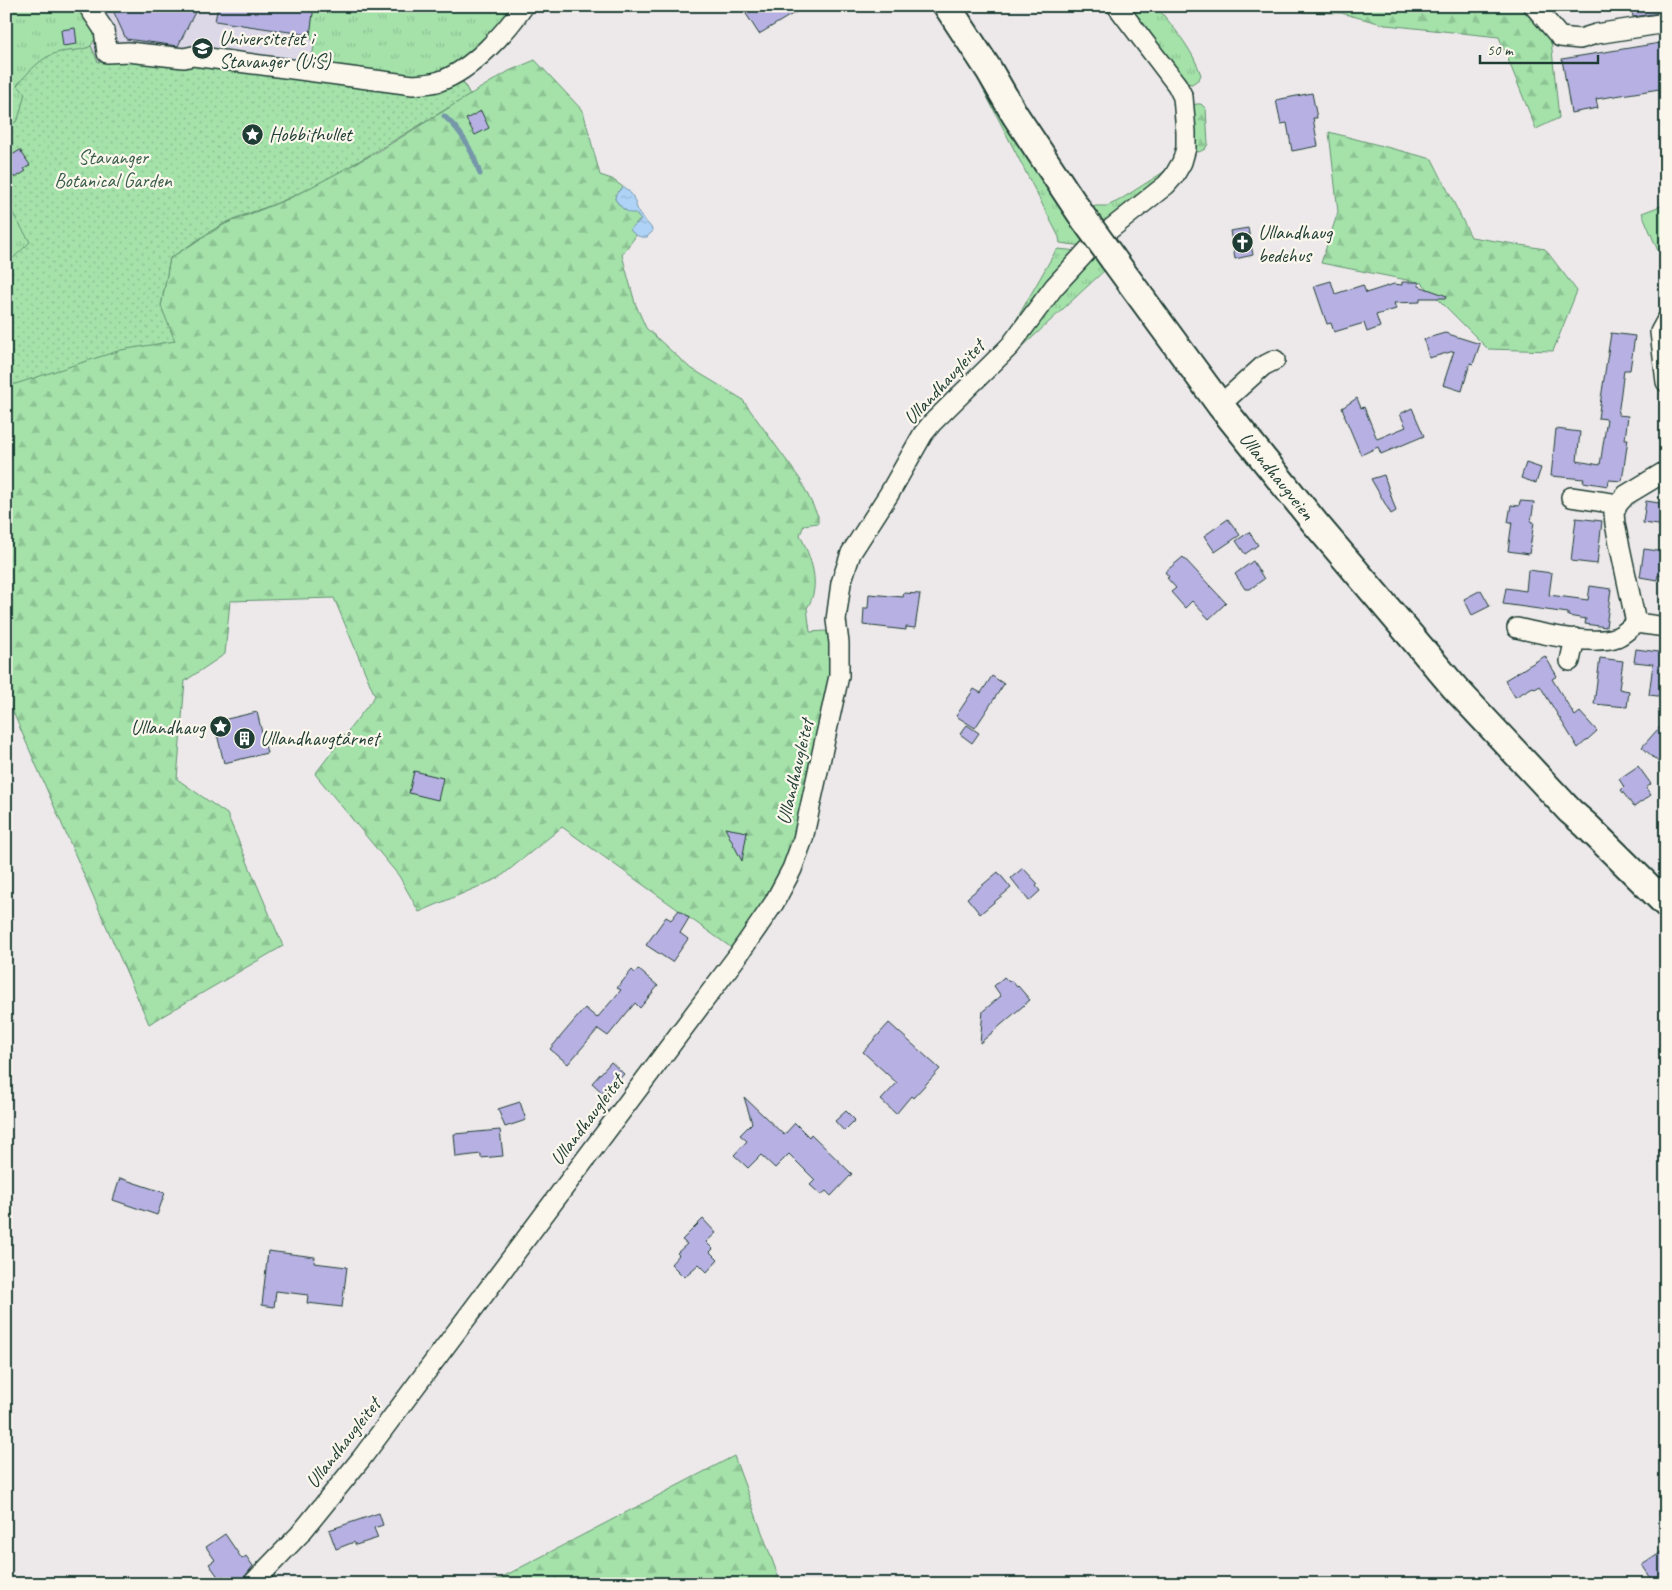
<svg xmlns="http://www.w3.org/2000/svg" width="1672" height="1590" viewBox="0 0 1672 1590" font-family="Caveat,sans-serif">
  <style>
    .built { fill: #ddd8e8 }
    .grass { fill: url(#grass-tufts); stroke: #62906f }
    .forest { fill: url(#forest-firs); stroke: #62906f }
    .garden { fill: url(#garden-dots); stroke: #62906f }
    .pitch { fill: #a4e2aa; stroke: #62906f }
    .water { fill: url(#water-ripples); stroke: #7597a9 }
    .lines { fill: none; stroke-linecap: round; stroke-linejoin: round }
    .stream { stroke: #7597a9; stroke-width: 5 }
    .building { fill: #b7b1e3; stroke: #1f3d34 }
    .minor-casing { stroke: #1f3d34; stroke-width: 22 }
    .secondary-casing { stroke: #1f3d34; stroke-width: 30 }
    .minor { stroke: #fbf7ec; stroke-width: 19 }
    .secondary { stroke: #fbf7ec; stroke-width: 26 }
    .secondary-bridge-casing { stroke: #1f3d34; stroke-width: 30; stroke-linecap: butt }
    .secondary-bridge { stroke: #fbf7ec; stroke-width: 26 }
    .labels { text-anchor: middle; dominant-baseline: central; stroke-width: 4.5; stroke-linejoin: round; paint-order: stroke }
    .poi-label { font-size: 20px; fill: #1f3d34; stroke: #fbf7ec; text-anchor: start }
    .park-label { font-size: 20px; fill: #3a5e4c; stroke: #fbf7ec }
    .street-label { font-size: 20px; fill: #1f3d34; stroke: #fbf7ec }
  </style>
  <defs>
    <pattern id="grass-tufts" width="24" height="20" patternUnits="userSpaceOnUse" patternTransform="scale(1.25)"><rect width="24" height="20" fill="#a4e2aa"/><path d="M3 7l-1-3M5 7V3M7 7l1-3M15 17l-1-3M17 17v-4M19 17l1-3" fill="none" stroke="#8dc393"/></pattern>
    <pattern id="forest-firs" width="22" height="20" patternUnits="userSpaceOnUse" patternTransform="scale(1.25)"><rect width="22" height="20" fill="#a4e2aa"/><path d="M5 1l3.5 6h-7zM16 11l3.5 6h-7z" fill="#8dc393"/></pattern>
    <pattern id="garden-dots" width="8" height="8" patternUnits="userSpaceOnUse" patternTransform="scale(1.25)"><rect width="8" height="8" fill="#a4e2aa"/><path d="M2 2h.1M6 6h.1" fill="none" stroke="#8dc393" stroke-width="1.8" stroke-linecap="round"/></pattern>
    <pattern id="water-ripples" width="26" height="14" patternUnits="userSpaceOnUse" patternTransform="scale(1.25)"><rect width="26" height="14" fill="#aed3f7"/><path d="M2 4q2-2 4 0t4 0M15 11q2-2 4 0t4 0" fill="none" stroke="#95b6d4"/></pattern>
  </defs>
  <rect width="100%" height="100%" fill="#ede9ea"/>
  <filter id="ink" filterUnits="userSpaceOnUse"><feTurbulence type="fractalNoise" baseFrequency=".02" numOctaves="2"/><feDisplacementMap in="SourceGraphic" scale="10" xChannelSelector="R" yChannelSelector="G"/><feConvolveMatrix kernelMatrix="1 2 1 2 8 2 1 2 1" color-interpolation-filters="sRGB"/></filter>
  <g filter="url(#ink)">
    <path class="built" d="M 6,6 L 316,6 L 314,7 L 310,35 L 314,44 L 313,52 L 308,62 L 188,66 L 121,61 L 98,62 Z"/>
    <path class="grass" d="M 6,6 L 77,6 L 89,25 L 95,31 L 95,39 L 91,46 L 98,62 L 121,61 L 188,66 L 308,62 L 313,52 L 314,44 L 310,35 L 313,7 L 316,6 L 520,6 L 460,76 L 470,95 L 288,199 L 225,224 L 161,306 L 6,387 Z
      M 1125,6 L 1156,6 C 1174,28 1192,48 1201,75 L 1199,79 L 1192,84 L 1184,83 Z
      M 982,82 L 1087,243 L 1083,246 L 1060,243 L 1059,237 L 981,85 Z
      M 1171,164 L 1167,175 L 1102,227 L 1090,211 L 1095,206 L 1107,206 L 1118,201 L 1162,173 Z
      M 1058,249 L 1078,251 L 1007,336 L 1055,252 Z
      M 1094,252 L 1106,269 L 1020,349 L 1018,347 Z"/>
    <path class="forest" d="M 1302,6 L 1519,6 L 1551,40 L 1559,118 L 1536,129 L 1499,37 L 1386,25 L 1341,13 L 1303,12 Z
      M 535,60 L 583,111 L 600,175 L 612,179 L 623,187 L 616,194 L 615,199 L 620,206 L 635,213 L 641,220 L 636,223 L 631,231 L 636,235 C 632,243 626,247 622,255 L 635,303 L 646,328 L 689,367 L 742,399 L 800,479 L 818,516 L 818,523 L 804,525 L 800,535 C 811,558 822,585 807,608 L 810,632 L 825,631 L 829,633 L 834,661 L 792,851 L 773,893 L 736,951 L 562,827 L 499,878 L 419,912 L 399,876 L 315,774 L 375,696 L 334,598 L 230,601 L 225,654 L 185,681 L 177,779 L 227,814 L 283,946 L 149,1024 L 6,696 L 6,341 L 161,306 L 170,258 L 225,224 L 288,199 L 379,151 L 447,109 L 458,100 L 464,98 L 509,71 Z
      M 1196,104 L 1201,104 L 1206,109 L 1208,144 L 1205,149 L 1199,152 L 1192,149 L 1193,106 Z
      M 1329,132 L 1432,159 L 1471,237 L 1545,249 L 1577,291 L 1553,351 L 1488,349 L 1422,283 L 1321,263 L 1338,212 Z
      M 734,1456 L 781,1584 L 489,1584 Z"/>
    <path class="garden" d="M 91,46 L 98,62 L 121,61 L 188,66 L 194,63 L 373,84 L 460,76 L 470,95 C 410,130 352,168 289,198 C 268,208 245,213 225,223 C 206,233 188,247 170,258 L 161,306 L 175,341 L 121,350 L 6,387 L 7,264 L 30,242 L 6,202 L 6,129 L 18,120 L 25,93 L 17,85 C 29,72 41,56 60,52 C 71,50 81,51 91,46 Z"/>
    <path class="pitch" d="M 1666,204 L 1666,248 L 1658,251 L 1642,213 Z"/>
    <path class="water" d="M 623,187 C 636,194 634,204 640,215 C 644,221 650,224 653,231 L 647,237 C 640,238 633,235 630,229 L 641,220 L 635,213 L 630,213 L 622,208 L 615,199 L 616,194 Z"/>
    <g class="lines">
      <path class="stream" d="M 444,116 C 462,131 473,152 480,174"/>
    </g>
    <path class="building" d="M 111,6 L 198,6 L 178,46 L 126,39 Z
      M 218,6 L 314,6 L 310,35 L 215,21 Z
      M 741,6 L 806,6 L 759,34 Z
      M 1631,6 L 1666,6 L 1666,12 L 1633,17 Z
      M 75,28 L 77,44 L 63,46 L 61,30 Z
      M 1666,42 L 1666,88 L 1596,99 L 1598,108 L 1571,113 L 1562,59 Z
      M 1312,93 L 1317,118 L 1313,118 L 1318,146 L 1292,151 L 1287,123 L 1281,124 L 1276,100 Z
      M 481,111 L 489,128 L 475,135 L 466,119 Z
      M 20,150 L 30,165 L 24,169 L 26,171 L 15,178 L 14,176 L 12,177 L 6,168 L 6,159 Z
      M 1248,228 L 1253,255 L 1235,259 L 1230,231 Z
      M 1331,281 L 1335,294 L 1363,285 L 1366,293 L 1394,284 L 1402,285 L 1402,282 L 1418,282 L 1419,286 L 1447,296 L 1446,298 L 1420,298 L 1420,302 L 1394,303 L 1396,309 L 1376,315 L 1380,327 L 1367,332 L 1364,323 L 1334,332 L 1331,323 L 1327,324 L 1314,286 Z
      M 1445,333 L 1480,344 L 1473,364 L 1470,363 L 1462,391 L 1443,385 L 1454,351 L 1429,358 L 1424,339 Z
      M 1611,333 L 1635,336 L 1630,370 L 1624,370 L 1618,415 L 1628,416 L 1625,439 L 1628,439 L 1622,481 L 1609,480 L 1608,486 L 1583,482 L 1584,479 L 1551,476 L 1556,429 L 1580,432 L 1577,461 L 1600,465 L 1607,419 L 1598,418 Z
      M 1357,398 L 1361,408 L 1364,407 L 1377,439 L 1406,427 L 1400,414 L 1412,408 L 1424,436 L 1381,454 L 1378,447 L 1361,455 L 1344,415 L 1345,415 L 1342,408 Z
      M 1526,463 L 1541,468 L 1536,483 L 1521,478 Z
      M 1384,475 L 1396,511 L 1391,514 L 1371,479 Z
      M 1520,501 L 1534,502 L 1531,522 L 1534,522 L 1529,554 L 1508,551 L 1512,522 L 1508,522 L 1511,505 L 1519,506 Z
      M 1646,501 L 1666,504 L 1666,526 L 1643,523 Z
      M 1576,518 L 1602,521 L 1597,564 L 1571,561 Z
      M 1228,519 L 1240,535 L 1215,552 L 1204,536 Z
      M 1249,532 L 1258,545 L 1245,554 L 1236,541 Z
      M 1644,549 L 1666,552 L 1666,576 L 1658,575 L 1657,580 L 1640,577 Z
      M 1183,557 L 1226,603 L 1209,619 L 1192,601 L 1185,608 L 1171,592 L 1176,588 L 1167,578 L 1169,577 L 1165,572 Z
      M 1253,561 L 1264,579 L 1250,589 L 1245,589 L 1235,574 Z
      M 1528,570 L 1552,573 L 1549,595 L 1588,600 L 1590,586 L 1611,589 L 1606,627 L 1585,624 L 1586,619 L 1568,616 L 1568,613 L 1503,604 L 1506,588 L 1526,591 Z
      M 1481,590 L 1490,606 L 1472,615 L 1464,599 Z
      M 904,593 L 920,594 L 915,628 L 906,627 L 906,630 L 863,625 L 864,608 L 868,608 L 869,594 L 903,597 Z
      M 1636,649 L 1666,653 L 1666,697 L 1649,695 L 1653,664 L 1634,662 Z
      M 1545,656 L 1557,676 L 1552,679 L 1575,716 L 1580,712 L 1597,731 L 1578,748 L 1540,686 L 1535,689 L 1533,687 L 1515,697 L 1505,680 Z
      M 1600,658 L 1623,661 L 1619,689 L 1629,691 L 1627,707 L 1594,704 Z
      M 992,676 L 1004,684 L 975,728 L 956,716 L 974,689 L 981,693 Z
      M 257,712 L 267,753 L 224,763 L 214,722 Z
      M 1666,720 L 1666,769 L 1642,747 Z
      M 967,725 L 979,733 L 972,743 L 960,734 Z
      M 1638,766 L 1651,784 L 1646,788 L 1651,795 L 1634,807 L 1621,790 L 1624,787 L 1619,779 Z
      M 414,771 L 443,778 L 438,800 L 409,793 Z
      M 725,828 L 747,832 L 742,861 Z
      M 1023,868 L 1038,884 L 1036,886 L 1040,891 L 1029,901 L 1011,878 Z
      M 998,872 L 1011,888 L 980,914 L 967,898 Z
      M 679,910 L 689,918 L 680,933 L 688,939 L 672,962 L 646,945 L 666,917 L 671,920 Z
      M 638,969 L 658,986 L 640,1008 L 635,1003 L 608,1036 L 598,1029 L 568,1064 L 550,1049 L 585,1008 L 597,1018 L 621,990 L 617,988 L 632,970 L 635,973 Z
      M 1004,977 L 1009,982 L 1011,980 L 1017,987 L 1018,986 L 1030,1000 L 980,1043 L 983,1011 L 1001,996 L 994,986 Z
      M 889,1023 L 940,1069 L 913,1098 L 911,1096 L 896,1114 L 881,1100 L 897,1083 L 863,1052 Z
      M 611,1062 L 624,1074 L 605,1095 L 592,1083 Z
      M 744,1097 L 784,1135 L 795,1123 L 809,1137 L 811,1134 L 852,1174 L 831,1196 L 826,1191 L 821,1195 L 810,1185 L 815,1180 L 789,1154 L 775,1168 L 761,1155 L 748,1168 L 734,1155 L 747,1141 L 740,1135 L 752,1123 Z
      M 520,1102 L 526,1120 L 505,1127 L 498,1109 Z
      M 846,1111 L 855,1120 L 844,1131 L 835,1121 Z
      M 500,1130 L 503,1156 L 481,1158 L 481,1154 L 456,1157 L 454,1134 Z
      M 120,1178 L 165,1193 L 157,1215 L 113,1200 Z
      M 703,1219 L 716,1233 L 706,1242 L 713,1249 L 710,1252 L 718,1260 L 707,1272 L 699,1264 L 684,1277 L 671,1264 L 679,1255 L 677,1253 L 687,1244 L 682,1240 Z
      M 268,1251 L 315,1257 L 314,1263 L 347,1267 L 342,1307 L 307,1303 L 308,1295 L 276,1291 L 274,1307 L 262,1305 Z
      M 379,1513 L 383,1525 L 374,1528 L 378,1538 L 356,1545 L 354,1542 L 336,1549 L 329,1530 Z
      M 225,1534 L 242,1559 L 246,1556 L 253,1566 L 239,1584 L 229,1584 L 223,1576 L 219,1578 L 209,1564 L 215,1560 L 206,1547 Z
      M 1666,1549 L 1666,1578 L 1658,1584 L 1655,1584 L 1642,1565 Z"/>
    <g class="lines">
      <defs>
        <path id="minor" d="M 88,6 L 104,30 L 107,53 L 128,52 L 184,58 L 193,56 L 413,85 C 422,84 432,84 440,81 C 472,70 505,33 524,6
          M 1534,6 L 1560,37 L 1580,39 L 1596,34 L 1666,23
          M 1666,321 L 1660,332 L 1666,382
          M 1220,405 L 1263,366 L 1275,360
          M 1571,497 L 1618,504 L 1614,513 L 1615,524 L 1636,623
          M 1618,504 L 1626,495 L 1666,471
          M 1517,628 C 1542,634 1594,646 1617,637 C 1624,634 1631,627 1636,623 L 1666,627
          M 1570,661 L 1575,638
          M 252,1584 L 300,1534 L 361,1459 L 739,954 L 774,903 L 792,869 L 803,839 L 839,676 L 839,643 L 836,620 L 841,583 L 851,553 L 889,494 L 923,434 L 932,423 L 1010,346 L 1054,287 L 1088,250 L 1108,231 L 1166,185 L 1174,176 L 1182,162 L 1186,148 L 1186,132 L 1183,97 L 1177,85 L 1117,6"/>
        <path id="secondary" d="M 947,6 L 989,70 L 1015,115 L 1084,219
          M 1113,259 L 1220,405 L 1315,523 L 1455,688 L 1570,811 L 1586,825 L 1666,904"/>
      </defs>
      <use href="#minor" class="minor-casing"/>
      <use href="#secondary" class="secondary-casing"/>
      <use href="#minor" class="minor"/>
      <use href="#secondary" class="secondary"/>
      <defs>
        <path id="secondary-bridge" d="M 1084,219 L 1113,259"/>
      </defs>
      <use href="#secondary-bridge" class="secondary-bridge-casing"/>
      <use href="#secondary-bridge" class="secondary-bridge"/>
    </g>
  </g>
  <defs>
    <symbol id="university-disc" viewBox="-11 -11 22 22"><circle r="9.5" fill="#1f3d34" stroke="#fbf7ec"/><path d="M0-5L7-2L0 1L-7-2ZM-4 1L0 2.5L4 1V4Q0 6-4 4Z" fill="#fff"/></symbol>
    <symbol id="sight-disc" viewBox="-11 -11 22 22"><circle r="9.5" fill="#1f3d34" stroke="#fbf7ec"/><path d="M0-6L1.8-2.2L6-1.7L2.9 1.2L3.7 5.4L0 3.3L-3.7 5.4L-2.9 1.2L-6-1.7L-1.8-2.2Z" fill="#fff"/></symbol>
    <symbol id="church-disc" viewBox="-11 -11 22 22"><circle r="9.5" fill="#1f3d34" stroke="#fbf7ec"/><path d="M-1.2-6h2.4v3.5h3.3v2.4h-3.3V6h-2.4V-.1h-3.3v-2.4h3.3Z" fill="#fff"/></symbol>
    <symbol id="building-disc" viewBox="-11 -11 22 22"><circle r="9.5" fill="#1f3d34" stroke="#fbf7ec"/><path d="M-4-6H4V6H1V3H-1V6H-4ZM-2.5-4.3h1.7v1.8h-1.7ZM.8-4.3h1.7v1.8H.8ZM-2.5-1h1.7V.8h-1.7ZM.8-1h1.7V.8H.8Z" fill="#fff"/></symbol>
  </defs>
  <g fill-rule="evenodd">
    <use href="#university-disc" x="190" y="36" width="25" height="25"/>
    <use href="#sight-disc" x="240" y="122" width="25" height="25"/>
    <use href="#church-disc" x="1230" y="230" width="25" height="25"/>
    <use href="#sight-disc" x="208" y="714" width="25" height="25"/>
    <use href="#building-disc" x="232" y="726" width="25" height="25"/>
  </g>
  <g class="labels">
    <g class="poi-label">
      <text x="219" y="38">Universitetet i<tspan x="219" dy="23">Stavanger (UiS)</tspan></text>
      <text x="269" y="134">Hobbithullet</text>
      <text x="1258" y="232">Ullandhaug<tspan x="1258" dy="23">bedehus</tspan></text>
      <text x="205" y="727" text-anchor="end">Ullandhaug</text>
      <text x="260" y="738">Ullandhaugtårnet</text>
    </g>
    <g class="park-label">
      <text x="113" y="157">Stavanger<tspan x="113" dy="23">Botanical Garden</tspan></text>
    </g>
    <g class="street-label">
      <text transform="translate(944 382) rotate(-47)">Ullandhaugleitet</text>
      <text transform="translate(1277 476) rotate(51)">Ullandhaugveien</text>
      <text transform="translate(795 772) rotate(-77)">Ullandhaugleitet</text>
      <text transform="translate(587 1120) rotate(-53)">Ullandhaugleitet</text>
      <text transform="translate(343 1443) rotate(-52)">Ullandhaugleitet</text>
    </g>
  </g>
  <rect width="1672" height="1590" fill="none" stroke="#fbf7ec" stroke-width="25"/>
  <rect x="12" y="12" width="1647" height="1565" fill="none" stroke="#1f3d34" stroke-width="2" filter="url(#ink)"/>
  <path d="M1480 55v8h118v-8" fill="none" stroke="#1f3d34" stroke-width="2.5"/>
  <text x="1487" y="55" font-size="15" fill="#1f3d34" stroke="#fbf7ec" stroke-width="4" paint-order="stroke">50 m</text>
</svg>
